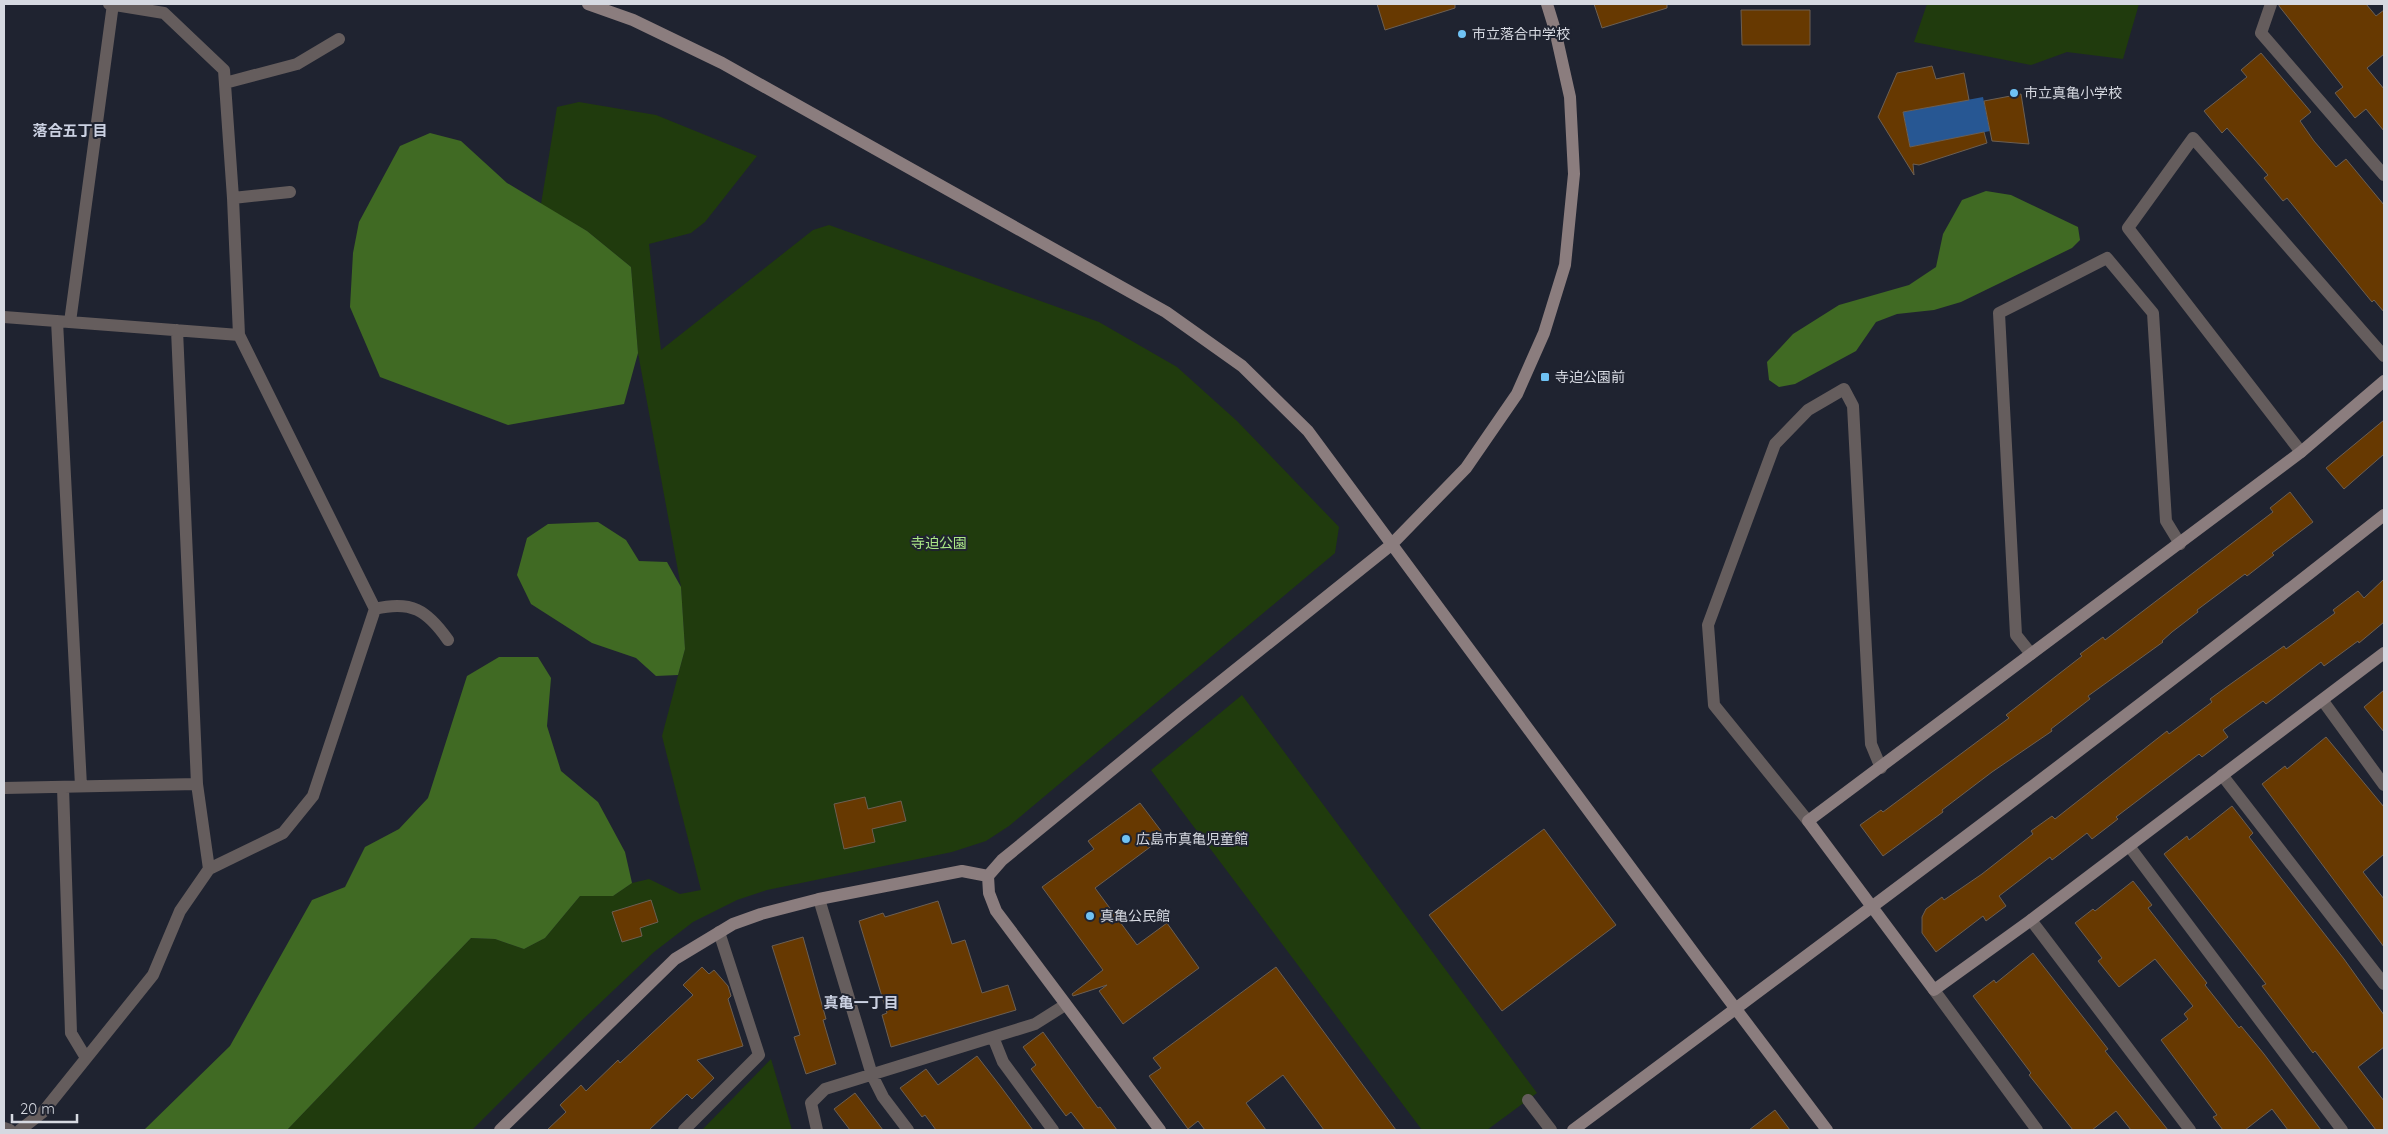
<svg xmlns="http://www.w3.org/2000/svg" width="2388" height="1134" viewBox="0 0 2388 1134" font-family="Quicksand,'Noto Sans JP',sans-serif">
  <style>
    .green { fill: #203b0d }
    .forest { fill: #406a23 }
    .water { fill: #275793 }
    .building { fill: #673901; stroke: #6c5f53 }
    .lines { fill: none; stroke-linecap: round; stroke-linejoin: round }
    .street { stroke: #655d5d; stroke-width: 12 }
    .secondary { stroke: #8b7d7e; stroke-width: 12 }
    .poi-dot { fill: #6fc2f4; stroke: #1f2330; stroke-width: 2 }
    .labels { text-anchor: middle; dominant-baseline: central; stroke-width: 4; stroke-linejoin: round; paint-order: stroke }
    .poi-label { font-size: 14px; fill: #d6d9e1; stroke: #1f2330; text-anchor: start }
    .park-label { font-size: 14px; fill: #abe887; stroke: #1f2330 }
    .neighbourhood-label { font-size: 15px; font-weight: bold; fill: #cbd1e2; stroke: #1f2330 }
  </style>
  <rect width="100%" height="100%" fill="#1f2330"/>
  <path class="green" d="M 1927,4 L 2139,4 L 2123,59 L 2067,52 L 2031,65 L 1914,42 Z
    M 579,102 L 656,115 L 757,156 L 705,222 L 691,233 L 649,244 L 661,350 L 813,230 L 829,225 L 1099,322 L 1177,367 L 1237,421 L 1339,527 L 1335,553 L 1009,826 L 986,841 L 952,852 L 767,890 L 737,900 L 693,922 L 654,952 L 580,1022 L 472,1130 L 287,1130 L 471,938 L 495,939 L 524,949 L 545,938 L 580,896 L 613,896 L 632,883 L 649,879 L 680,894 L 701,890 L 662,736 L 685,649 L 681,587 L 638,353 L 631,267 L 587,231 L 541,204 L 557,107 Z
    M 1242,695 L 1537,1093 L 1487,1130 L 1422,1130 L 1151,770 Z
    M 771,1059 L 792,1130 L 702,1130 Z"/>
  <path class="forest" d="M 430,133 L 461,141 L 507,183 L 587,231 L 631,267 L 638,353 L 624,404 L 508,425 L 380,377 L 350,307 L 353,253 L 359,222 L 400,146 Z
    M 1986,191 L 2011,195 L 2078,227 L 2080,240 L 2072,248 L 1961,302 L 1934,310 L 1897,314 L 1876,322 L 1856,351 L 1795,384 L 1779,387 L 1769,380 L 1767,362 L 1793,334 L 1839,305 L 1909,285 L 1936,267 L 1943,234 L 1962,200 Z
    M 598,522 L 626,540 L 639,561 L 667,562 L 681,587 L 685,649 L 678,675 L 656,676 L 636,658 L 592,643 L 531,604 L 517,575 L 527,538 L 548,524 Z
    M 499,657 L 538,657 L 551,678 L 547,726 L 561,771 L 598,802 L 625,852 L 632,883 L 613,896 L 580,896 L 545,938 L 524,949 L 495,939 L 471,938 L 287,1130 L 144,1130 L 230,1046 L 312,900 L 345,887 L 365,847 L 399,829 L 428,798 L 467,676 Z"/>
  <path class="water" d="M 1983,97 L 1990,131 L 1910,147 L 1903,112 Z"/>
  <path class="building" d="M 1377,4 L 1455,4 L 1455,8 L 1385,30 Z
    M 1594,4 L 1667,4 L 1667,8 L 1602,28 Z
    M 2279,4 L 2366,4 L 2376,16 L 2384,10 L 2384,54 L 2367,68 L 2384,89 L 2384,131 L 2366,109 L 2355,118 L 2335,93 L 2343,87 L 2279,6 Z
    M 1741,10 L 1810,10 L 1810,45 L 1742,45 Z
    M 2261,53 L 2311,112 L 2300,121 L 2314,141 L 2336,167 L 2346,159 L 2384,205 L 2384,312 L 2374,300 L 2372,302 L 2287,198 L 2283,201 L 2264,178 L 2268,175 L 2227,128 L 2222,133 L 2204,111 L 2247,77 L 2241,70 Z
    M 1932,66 L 1936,79 L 1964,73 L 1969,100 L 1903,112 L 1910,147 L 1984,132 L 1987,143 L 1919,165 L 1913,164 L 1914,175 L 1878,117 L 1897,73 Z
    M 2021,94 L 2029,144 L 1992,141 L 1984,101 Z
    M 2384,420 L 2384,454 L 2344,489 L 2326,468 Z
    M 2290,492 L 2313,522 L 2272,553 L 2274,555 L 2247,576 L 2245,574 L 2197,610 L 2198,612 L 2172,632 L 2162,641 L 2163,642 L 2088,696 L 2090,699 L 2051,729 L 2052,731 L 1992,772 L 1942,810 L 1943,812 L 1883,856 L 1860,825 L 1881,810 L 1883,812 L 2009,718 L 2006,715 L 2082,656 L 2080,654 L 2103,637 L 2105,640 L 2273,512 L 2270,508 Z
    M 2384,579 L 2384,622 L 2359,643 L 2358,641 L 2324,666 L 2321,662 L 2266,704 L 2263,701 L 2223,730 L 2228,737 L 2202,757 L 2199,754 L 2116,817 L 2118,819 L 2092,839 L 2087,833 L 2052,860 L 2050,857 L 1999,896 L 2006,906 L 1986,921 L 1983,916 L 1936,952 L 1922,933 L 1922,917 L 1926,909 L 1942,897 L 1944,900 L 1982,874 L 2033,834 L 2031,831 L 2052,816 L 2055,819 L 2167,731 L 2169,734 L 2212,702 L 2210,699 L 2225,688 L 2284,646 L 2286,649 L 2335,613 L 2333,610 L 2358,591 L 2364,598 Z
    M 2384,690 L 2384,732 L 2364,707 Z
    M 2326,737 L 2384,807 L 2384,854 L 2363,872 L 2384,899 L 2384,947 L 2262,784 L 2285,766 L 2287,769 Z
    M 865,797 L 868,809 L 901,801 L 906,821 L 872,829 L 875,842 L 844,849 L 834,804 Z
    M 1140,803 L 1165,836 L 1095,888 L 1137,945 L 1167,923 L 1199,968 L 1123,1024 L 1099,991 L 1107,985 L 1073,996 L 1072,994 L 1103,970 L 1042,887 L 1094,849 L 1088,841 Z
    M 2232,806 L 2253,833 L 2249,837 L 2344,959 L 2384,1015 L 2384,1047 L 2358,1067 L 2384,1101 L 2384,1130 L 2376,1130 L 2315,1051 L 2313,1053 L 2262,986 L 2266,984 L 2164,854 L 2187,836 L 2189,840 Z
    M 1544,829 L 1616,925 L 1502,1011 L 1429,915 Z
    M 2133,881 L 2152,905 L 2148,908 L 2207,983 L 2205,985 L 2239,1028 L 2241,1026 L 2264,1054 L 2321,1130 L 2288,1130 L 2272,1109 L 2245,1130 L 2223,1130 L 2213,1117 L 2217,1115 L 2161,1040 L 2188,1019 L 2184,1014 L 2193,1006 L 2155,959 L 2119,987 L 2098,961 L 2102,958 L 2075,923 L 2093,909 L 2095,911 Z
    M 651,900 L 658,922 L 640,928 L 642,936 L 622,942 L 612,912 Z
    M 938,901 L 952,944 L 965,940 L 982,993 L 1008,985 L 1016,1010 L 891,1047 L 882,1015 L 887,1013 L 859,921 L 883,913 L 885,917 Z
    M 803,937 L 826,1019 L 823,1020 L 836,1064 L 806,1074 L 794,1037 L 800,1035 L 772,946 Z
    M 2033,953 L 2108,1049 L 2105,1051 L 2168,1130 L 2131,1130 L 2116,1111 L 2092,1130 L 2073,1130 L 2029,1075 L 2031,1073 L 1973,996 L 1994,980 L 1996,983 Z
    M 702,967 L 709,974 L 714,970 L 728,986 L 731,996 L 728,999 L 743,1046 L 697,1060 L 714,1078 L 692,1099 L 687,1094 L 649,1130 L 547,1130 L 566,1112 L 560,1105 L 581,1085 L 586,1091 L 618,1060 L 620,1063 L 693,995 L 683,985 Z
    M 1276,967 L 1396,1130 L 1324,1130 L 1283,1075 L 1246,1103 L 1266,1130 L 1205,1130 L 1198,1121 L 1188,1129 L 1149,1076 L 1161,1068 L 1153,1058 Z
    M 1043,1032 L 1098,1108 L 1100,1107 L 1117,1130 L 1085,1130 L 1071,1112 L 1066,1116 L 1031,1069 L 1036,1065 L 1023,1047 Z
    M 977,1056 L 1001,1087 L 1033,1130 L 936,1130 L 925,1115 L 922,1117 L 900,1088 L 926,1069 L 938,1085 Z
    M 855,1093 L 883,1130 L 850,1130 L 834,1109 Z
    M 1775,1110 L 1790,1130 L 1749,1130 Z"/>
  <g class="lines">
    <path class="street" d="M 2271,4 L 2261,33 L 2384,175
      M 225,83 L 297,64 L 339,39
      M 233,198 L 290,192
      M 4,317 L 239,335
      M 57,321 L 81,786
      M 70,322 L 113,4
      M 177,330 L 197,784 L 209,869
      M 2301,452 L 2128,228 L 2193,138 L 2384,356
      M 375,609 C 411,600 427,610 448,640
      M 2031,654 L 2016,635 L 1999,313 L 2107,258 L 2153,313 L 2166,521 L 2180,544
      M 2323,701 L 2384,785
      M 2222,775 L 2384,984
      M 63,787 L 71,1033 L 86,1058
      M 4,788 L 197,784
      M 1808,821 L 1714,705 L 1708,625 L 1775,444 L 1808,410 L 1844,389 L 1853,406 L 1871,744 L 1881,768
      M 2129,846 L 2342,1130
      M 819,899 L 872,1075 L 883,1097 L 908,1130
      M 2031,920 L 2190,1130
      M 1934,990 L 2037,1130
      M 993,1037 L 1003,1062 L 1053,1130
      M 1528,1100 L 1551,1130
      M 4,1128 L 10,1130
      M 20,1130 L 43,1112 L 153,975 L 180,911 L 209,869 L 283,833 L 313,796 L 375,609 L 239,335 L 233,198 L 224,70 L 164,13 L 109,4
      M 684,1130 L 759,1055 L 719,932
      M 817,1130 L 811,1103 L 825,1089 L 1035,1024 L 1065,1005"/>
    <path class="secondary" d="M 588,4 L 633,20 L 722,63 L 1166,312 L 1242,366 L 1308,431 L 1699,960 L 1827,1130
      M 2384,381 L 2301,452 L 1808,821 L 1934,990 L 2031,920 L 2384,653
      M 500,1130 L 675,959 L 733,924 L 761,914 L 819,899 L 962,871 L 988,876
      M 1160,1130 L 996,911 L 989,893 L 988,876 L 1002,860 L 1179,715 L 1391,545 L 1466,468 L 1517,394 L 1544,333 L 1565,265 L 1574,174 L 1570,97 L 1555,30 L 1547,4
      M 1573,1130 C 1845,927 2118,725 2384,515"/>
  </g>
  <g class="poi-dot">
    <circle cx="1462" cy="34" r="5"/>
    <circle cx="2014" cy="93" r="5"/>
    <rect x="1540" y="372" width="10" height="10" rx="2.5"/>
    <circle cx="1126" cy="839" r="5"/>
    <circle cx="1090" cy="916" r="5"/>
  </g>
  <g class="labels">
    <g class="poi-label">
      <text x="1472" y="34">市立落合中学校</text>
      <text x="2024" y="93">市立真亀小学校</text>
      <text x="1555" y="377">寺迫公園前</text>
      <text x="1136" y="839">広島市真亀児童館</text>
      <text x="1100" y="916">真亀公民館</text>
    </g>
    <g class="park-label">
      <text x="939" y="543">寺迫公園</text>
    </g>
    <g class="neighbourhood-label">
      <text x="70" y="130">落合五丁目</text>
      <text x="861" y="1002">真亀一丁目</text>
    </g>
  </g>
  <rect width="2388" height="1134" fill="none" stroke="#d6d9e1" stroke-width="10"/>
  <path d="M12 1114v8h65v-8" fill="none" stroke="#d6d9e1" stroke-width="2.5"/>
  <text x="20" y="1114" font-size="15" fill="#d6d9e1" stroke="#1f2330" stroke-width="4" paint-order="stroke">20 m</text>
</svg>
